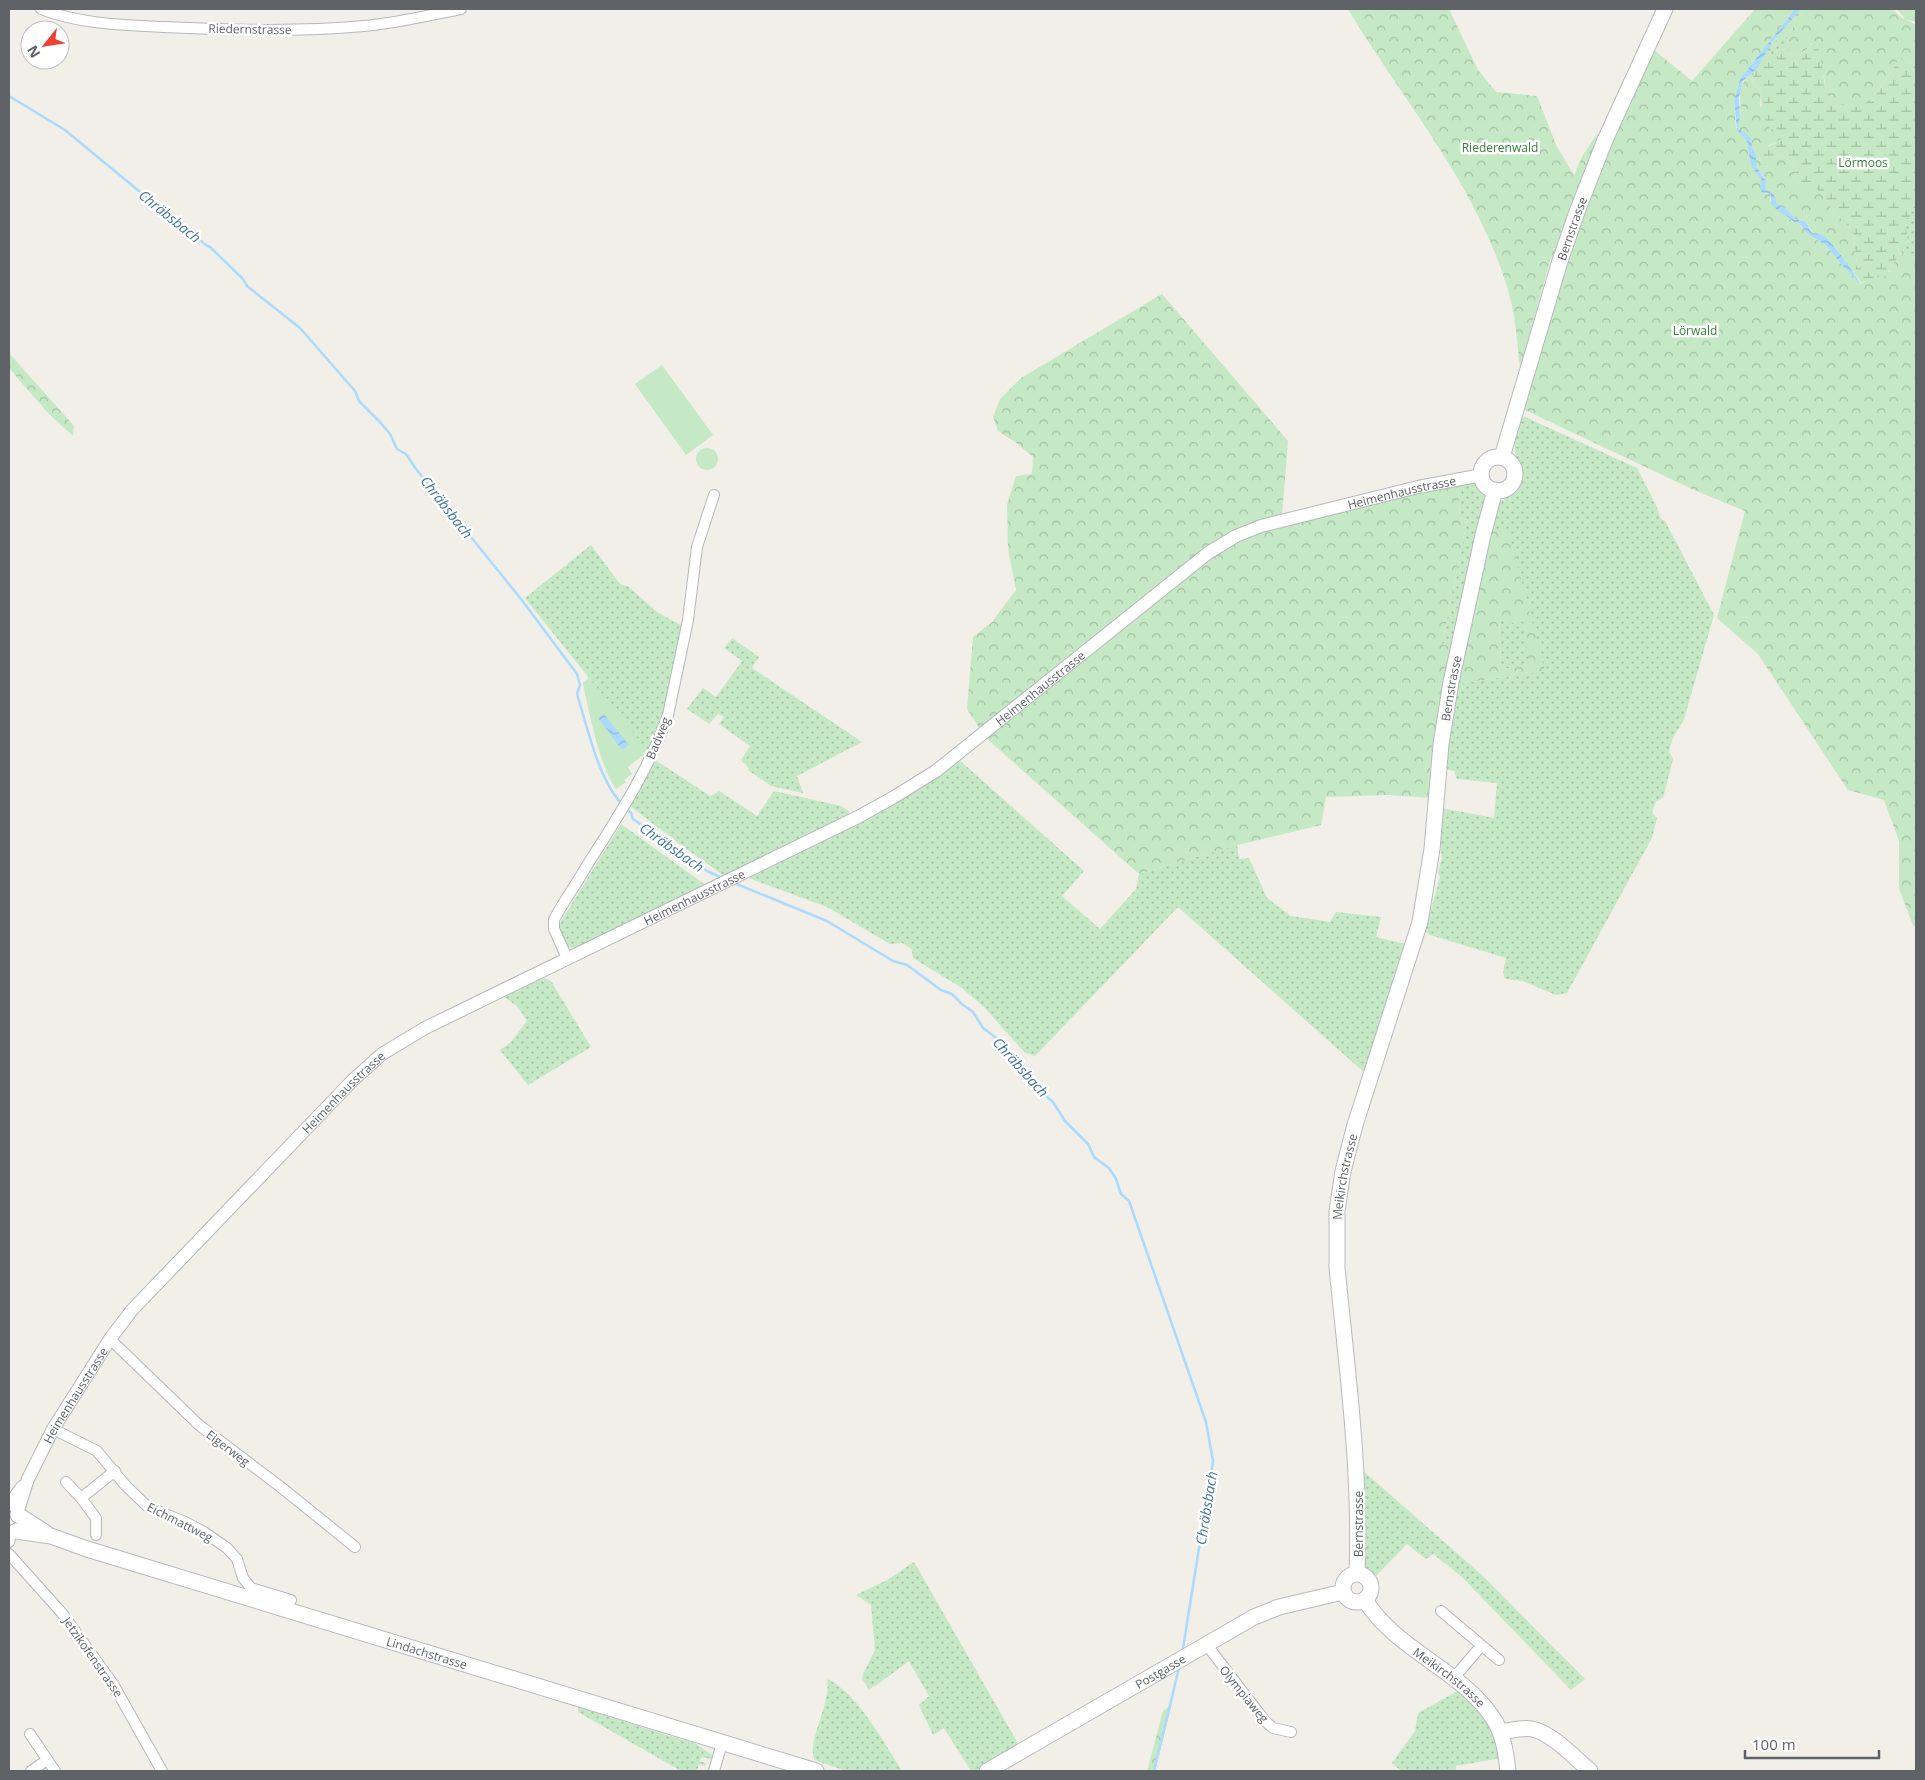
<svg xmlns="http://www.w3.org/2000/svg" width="1925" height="1780" viewBox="0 0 1925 1780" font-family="'Open Sans',sans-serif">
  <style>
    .grass { fill: url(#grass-dots) }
    .forest { fill: url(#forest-crowns); fill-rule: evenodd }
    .wetland { fill: url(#wetland-marsh) }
    .pitch { fill: #c5e8c5 }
    .water { fill: url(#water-waves) }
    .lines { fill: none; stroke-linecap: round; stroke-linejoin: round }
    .stream { stroke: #aadaff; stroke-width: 2.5 }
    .minor-casing { stroke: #b5b8bc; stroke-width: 12 }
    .tertiary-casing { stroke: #b5b8bc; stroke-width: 14 }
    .secondary-casing { stroke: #b6babf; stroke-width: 17 }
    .minor { stroke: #fff; stroke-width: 10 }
    .tertiary { stroke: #fff; stroke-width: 12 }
    .secondary { stroke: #fff; stroke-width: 15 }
    .labels { text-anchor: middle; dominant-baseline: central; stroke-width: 5; stroke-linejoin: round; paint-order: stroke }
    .street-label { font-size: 12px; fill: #5f6368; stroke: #fff }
    .park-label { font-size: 12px; fill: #348238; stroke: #fff }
    .water-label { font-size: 14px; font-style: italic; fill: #4174aa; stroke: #fff }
  </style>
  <defs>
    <pattern id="grass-dots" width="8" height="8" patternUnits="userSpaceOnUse" patternTransform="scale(1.25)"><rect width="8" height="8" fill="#c5e8c5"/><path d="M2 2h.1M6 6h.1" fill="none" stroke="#a3c0a4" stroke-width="1.8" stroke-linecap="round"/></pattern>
    <pattern id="forest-crowns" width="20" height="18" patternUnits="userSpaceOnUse" patternTransform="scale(1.25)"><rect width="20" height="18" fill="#c5e8c5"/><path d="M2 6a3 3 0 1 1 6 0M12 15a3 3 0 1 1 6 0" fill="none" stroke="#a3c0a4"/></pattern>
    <pattern id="wetland-marsh" width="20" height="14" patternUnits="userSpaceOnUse" patternTransform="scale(1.25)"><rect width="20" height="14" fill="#c5e8c5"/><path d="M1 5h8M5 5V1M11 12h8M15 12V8" fill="none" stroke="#a3c0a4"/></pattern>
    <pattern id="water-waves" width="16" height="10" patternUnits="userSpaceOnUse" patternTransform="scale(1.25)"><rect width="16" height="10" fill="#aadaff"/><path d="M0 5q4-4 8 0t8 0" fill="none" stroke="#8eb4d2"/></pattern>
  </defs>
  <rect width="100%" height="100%" fill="#f1efe8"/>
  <path class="grass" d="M 1786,30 L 1788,45 L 1776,60 L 1770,63 L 1768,62 C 1769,48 1778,40 1786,30 Z
    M 1916,208 L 1916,257 L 1901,254 L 1908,244 L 1905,220 L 1906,218 L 1911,217 L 1911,212 Z
    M 1525,417 L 1637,468 L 1656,505 L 1661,519 L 1665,521 L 1714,615 L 1684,719 L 1672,740 L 1669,752 L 1673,759 L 1663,798 L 1656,801 L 1652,813 L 1657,818 L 1652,838 L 1567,993 L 1556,995 L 1523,981 L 1505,979 L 1503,972 L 1506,958 L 1430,935 L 1425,931 L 1440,877 L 1438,872 L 1442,858 L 1439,836 L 1441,808 L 1494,818 L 1497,783 L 1457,779 L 1454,771 L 1445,769 L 1456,684 L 1545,671 L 1490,527 L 1499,501 L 1502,501 C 1507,494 1517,492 1520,483 C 1525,471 1517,464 1515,453 C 1514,441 1517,429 1520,418 Z
    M 1471,482 C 1482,484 1485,492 1485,502 L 1454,648 L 1442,644 L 1467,520 L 1460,517 L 1458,483 Z
    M 591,545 L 620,584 L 629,587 L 657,612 L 684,627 L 666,714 L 648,751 L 627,767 L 622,764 L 608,774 L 591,720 L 583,683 L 589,678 L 525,598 Z
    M 1499,619 L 1502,619 L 1506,623 L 1514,623 L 1517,619 L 1523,619 L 1531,666 L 1501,669 Z
    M 732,638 L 759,657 L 752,668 L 862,742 L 797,776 L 803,793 L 771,786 L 748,770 L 749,768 L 741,760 L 750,746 L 719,724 L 724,717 L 718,714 L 709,724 L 687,709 L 703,688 L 716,697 L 742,661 L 724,648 Z
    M 651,757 L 710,796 L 719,791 L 757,816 L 774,791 L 841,806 L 849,811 L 848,817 L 727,878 L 677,842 L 626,803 Z
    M 958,759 L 1084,871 L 1062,896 L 1100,929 L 1136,889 L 1139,874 L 1237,845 L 1239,859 L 1249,858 L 1267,898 L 1291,916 L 1330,922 L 1336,912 L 1381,917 L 1376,937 L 1409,945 L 1365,1073 L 1178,907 L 1035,1056 L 1024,1052 L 985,1008 L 962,988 L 913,958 L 912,949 L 902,943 L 890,944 L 827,907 L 743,876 Z
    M 621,824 L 707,886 L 578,948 L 568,947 L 558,926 Z
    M 544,978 L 551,981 L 591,1047 L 528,1085 L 500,1050 L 510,1043 L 527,1021 L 518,1007 L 503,996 Z
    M 1360,1468 L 1484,1577 L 1585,1679 L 1571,1690 L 1461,1576 L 1433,1554 L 1426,1559 L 1407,1544 L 1373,1579 L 1368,1572 L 1364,1561 Z
    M 914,1562 L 1020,1747 L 976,1771 L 971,1771 L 944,1728 L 933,1735 L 919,1705 L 929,1696 L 909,1661 L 878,1684 L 869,1689 L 862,1679 L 863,1674 L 875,1650 L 871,1605 L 856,1595 L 887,1580 Z
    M 827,1679 C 856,1691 885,1744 902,1771 L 846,1771 L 815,1760 C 805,1745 832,1703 827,1679 Z
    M 1465,1687 L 1476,1699 L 1507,1757 L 1456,1766 L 1456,1771 L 1401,1771 L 1392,1763 L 1415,1731 L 1418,1713 Z
    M 578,1707 L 696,1744 L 714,1756 L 711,1759 L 702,1757 L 699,1761 L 706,1763 L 705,1766 L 699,1764 L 697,1771 L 681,1771 L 578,1712 Z"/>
  <path class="forest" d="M 1348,9 L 1449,9 L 1478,70 L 1496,92 L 1537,96 L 1557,147 L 1574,175 L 1583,155 L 1597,134 L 1601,138 L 1574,210 L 1550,261 L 1520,369 C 1517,343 1516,316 1508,290 C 1477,185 1403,101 1348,9 Z
    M 1755,9 L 1795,9 L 1740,79 L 1734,101 L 1736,128 L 1747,141 L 1753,168 L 1762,181 L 1765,194 L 1771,194 L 1770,200 L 1793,222 L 1799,223 L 1808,234 L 1827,246 L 1840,263 L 1860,284 L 1875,275 L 1890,272 L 1890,267 L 1901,254 L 1916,257 L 1916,928 L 1913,925 L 1899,889 L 1899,841 L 1884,800 L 1848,790 L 1758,654 L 1717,618 L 1745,511 L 1692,489 L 1521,408 L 1566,259 L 1619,119 L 1636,91 L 1654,50 L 1692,81 Z
    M 1805,9 L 1893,9 C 1904,22 1904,17 1916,25 L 1916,63 L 1906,62 L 1900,58 L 1876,94 L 1860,109 L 1849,104 L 1835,106 L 1826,92 L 1824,76 L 1822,73 L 1820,53 L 1816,44 L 1812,43 C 1806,51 1800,57 1790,53 L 1788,49 L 1786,30 L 1793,31 L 1794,24 Z
    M 1897,9 L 1916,9 L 1916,22 L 1905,19 Z
    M 1754,72 L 1752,82 L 1761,91 L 1760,106 L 1783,131 L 1784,135 L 1779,141 L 1769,145 L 1760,160 L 1767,167 L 1780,155 L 1794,163 L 1797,171 L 1793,177 L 1803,188 L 1815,188 L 1827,200 L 1834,213 L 1843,220 L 1853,232 L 1857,264 L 1854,273 C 1841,259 1833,235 1813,233 L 1806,222 L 1796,219 L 1785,208 L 1777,205 C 1773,198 1774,192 1765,189 L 1765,178 L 1756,166 L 1756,155 L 1752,147 L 1751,138 C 1747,136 1740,132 1738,128 C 1737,124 1740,120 1740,116 C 1743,95 1733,88 1754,72 Z
    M 1162,294 L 1288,441 L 1282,517 L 1458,483 L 1460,517 L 1467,520 L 1442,644 L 1454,648 C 1449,675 1445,702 1439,729 C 1432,757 1427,769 1431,798 L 1388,795 L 1326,797 L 1321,825 L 1237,845 L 1139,874 L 985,737 L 967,709 L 973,637 L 992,622 L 1016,590 L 1008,549 L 1007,505 L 1016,476 L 1032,474 L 1033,457 L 1015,442 L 998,431 L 993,417 L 1000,399 L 1021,378 Z
    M 9,353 L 74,426 L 73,436 L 48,413 L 9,368 Z
    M 1490,527 L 1509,532 L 1545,671 L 1456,684 ZM 1499,619 L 1502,619 L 1506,623 L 1514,623 L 1517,619 L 1523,619 L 1530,666 L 1501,669 Z
    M 1172,1704 L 1155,1771 L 1147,1771 L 1163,1711 Z"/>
  <path class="wetland" d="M 1801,9 L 1805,9 L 1794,24 L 1795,30 L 1793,31 L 1786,30 C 1778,40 1769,48 1768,62 L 1770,63 L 1776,60 L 1788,45 L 1790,53 C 1803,58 1807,48 1815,41 L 1820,53 L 1826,92 L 1835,106 L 1849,104 L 1860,108 L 1876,94 L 1901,57 L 1906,62 L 1916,63 L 1916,208 L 1911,212 L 1912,216 L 1906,218 L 1905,220 L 1908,244 L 1891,267 L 1887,277 L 1875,275 L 1870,282 L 1864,281 L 1861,283 L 1854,273 L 1857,264 L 1853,232 L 1843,220 L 1834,213 L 1827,200 L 1815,188 L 1803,188 L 1793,177 L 1797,171 L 1794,163 L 1780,155 L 1769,166 L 1765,166 L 1759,158 C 1764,145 1777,145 1784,135 L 1780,130 L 1770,129 L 1762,113 L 1761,91 L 1752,82 C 1756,59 1784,26 1801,9 Z"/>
  <path class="pitch" d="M 662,365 L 713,435 L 686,455 L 635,384 Z
    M696 459a11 11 0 1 1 22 0a11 11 0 1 1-22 0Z
    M 589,678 L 648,751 L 628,767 L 632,774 L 624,780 L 626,782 L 616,789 C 598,762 590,715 583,683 Z"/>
  <path class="water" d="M 1795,9 L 1801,9 L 1773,41 L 1756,70 L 1743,81 L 1739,97 L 1740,116 L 1738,128 L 1751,138 L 1752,147 L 1756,155 L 1756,166 L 1766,181 L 1765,189 L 1773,193 L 1777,204 L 1785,208 L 1796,219 L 1806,222 L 1812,233 C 1816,233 1821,234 1824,236 C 1831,240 1859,279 1860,284 L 1840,263 L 1827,246 L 1808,234 L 1799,223 L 1794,222 C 1787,215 1777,212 1771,203 L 1771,194 L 1761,192 L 1760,187 L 1762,181 L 1751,166 L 1747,141 L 1737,130 L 1734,101 L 1740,79 Z
    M 604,714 L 629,745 L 622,750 L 598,718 Z"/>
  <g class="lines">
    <path class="stream" d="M 9,96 L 65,130 L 179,224 C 193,229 200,244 210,247 L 243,279 L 247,286 L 300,328 L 355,391 L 359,401 L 381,423 L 390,434 L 397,449 L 406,454 L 416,469 L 521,599 L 577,674 L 580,685 L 577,694 C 587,726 599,782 623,805
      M 627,809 L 631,813 L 633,819 L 707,871 L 722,878
      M 734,883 L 827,921 L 893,961 L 907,965 L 941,990 L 952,994 L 963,1005 L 973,1012 L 983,1028 L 999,1040 L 1008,1056 L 1023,1065 L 1027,1070 L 1031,1083 L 1053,1102 L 1065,1121 L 1088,1144 L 1094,1157 L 1109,1168 L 1116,1179 L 1121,1194 L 1129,1201 L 1206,1422 L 1213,1461 L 1183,1648
      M 1154,1771 L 1179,1668"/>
    <defs>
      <path id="minor" d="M 41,9 C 80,24 121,25 163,27 C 230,30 297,32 364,26 C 397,23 429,15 461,9
        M 567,958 L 554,929 L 554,920 C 563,902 576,885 586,867 C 617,818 649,770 668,715 L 688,620 L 697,547 L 714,495
        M 110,1339 L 199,1425 L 282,1488 L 355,1547
        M 53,1429 L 97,1451 L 126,1486 L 148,1507 L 185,1522 L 204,1532 L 227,1548 L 237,1559 L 243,1578 L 251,1588 L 291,1600
        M 66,1482 L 81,1498 L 96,1518 L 96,1535
        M 81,1498 L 115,1471
        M 9,1542 L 11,1534
        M 9,1554 L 62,1613 L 113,1684 L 162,1771
        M 1441,1611 L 1499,1660
        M 1206,1644 L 1265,1721 L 1273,1728 L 1291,1732
        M 1453,1679 L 1481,1646
        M 30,1734 L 55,1771
        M 31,1771 L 47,1760
        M 714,1771 L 722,1743"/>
      <g id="tertiary">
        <path d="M 9,1505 L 22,1487"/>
        <path id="s1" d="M 17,1513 L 28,1479 L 53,1429 L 110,1339 L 132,1310 L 353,1080 L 382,1054 L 425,1028 L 858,817 L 894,797 L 936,771 L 1208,553 L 1236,536 L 1261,526 L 1418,487 L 1482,475"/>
      </g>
      <g id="secondary">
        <path id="s2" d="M 1502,457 L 1560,261 L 1577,212 L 1605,140 L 1665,9"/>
        <circle cx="1498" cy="474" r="17"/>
        <path d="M 18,1515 L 46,1533"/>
        <path id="s3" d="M 16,1531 L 51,1536 L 87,1549 L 816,1771"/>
        <path id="s4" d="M 1357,1573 C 1361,1471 1347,1369 1337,1268 L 1337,1211 L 1343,1171 L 1355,1125 L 1420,922 L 1432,849 L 1441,744 L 1451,682 L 1483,535 L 1495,490"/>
        <circle cx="1357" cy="1588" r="14"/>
        <path id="s5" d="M 1365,1600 C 1397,1652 1467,1672 1496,1723 C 1504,1738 1506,1754 1508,1771"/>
        <path d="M 1500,1732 C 1510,1731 1522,1727 1532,1729 C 1552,1733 1575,1758 1590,1771"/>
        <path id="s6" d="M 987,1771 L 1254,1617 L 1279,1607 L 1343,1592"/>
      </g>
    </defs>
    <use href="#minor" class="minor-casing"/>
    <use href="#tertiary" class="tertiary-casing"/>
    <use href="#secondary" class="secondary-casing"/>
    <use href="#minor" class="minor"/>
    <use href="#tertiary" class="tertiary"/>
    <use href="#secondary" class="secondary"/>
  </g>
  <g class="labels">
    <g class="street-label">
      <text transform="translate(250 29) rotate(1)">Riedernstrasse</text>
      <text stroke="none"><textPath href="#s2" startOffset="239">Bernstrasse</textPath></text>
      <text stroke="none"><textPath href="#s1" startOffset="1768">Heimenhausstrasse</textPath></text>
      <text stroke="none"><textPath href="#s1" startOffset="1348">Heimenhausstrasse</textPath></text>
      <text stroke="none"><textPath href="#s4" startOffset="900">Bernstrasse</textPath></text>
      <text transform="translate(658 738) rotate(-68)">Badweg</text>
      <text stroke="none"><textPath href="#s1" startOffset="942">Heimenhausstrasse</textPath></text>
      <text stroke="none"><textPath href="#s1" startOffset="538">Heimenhausstrasse</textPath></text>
      <text stroke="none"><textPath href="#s4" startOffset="398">Meikirchstrasse</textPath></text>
      <text stroke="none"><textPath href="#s1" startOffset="132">Heimenhausstrasse</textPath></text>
      <text transform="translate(228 1448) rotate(37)">Eigerweg</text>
      <text transform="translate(180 1522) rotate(27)">Eichmattweg</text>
      <text transform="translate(1358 1524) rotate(-90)">Bernstrasse</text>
      <text stroke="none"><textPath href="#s3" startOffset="429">Lindachstrasse</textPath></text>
      <text transform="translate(93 1657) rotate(55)">Jetzikofenstrasse</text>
      <text stroke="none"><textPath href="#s6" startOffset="200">Postgasse</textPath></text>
      <text stroke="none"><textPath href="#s5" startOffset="115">Meikirchstrasse</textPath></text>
      <text transform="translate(1244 1694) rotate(51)">Olympiaweg</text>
    </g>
    <g class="park-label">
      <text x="1500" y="147">Riederenwald</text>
      <text x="1863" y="162">Lörmoos</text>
      <text x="1695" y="330">Lörwald</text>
    </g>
    <g class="water-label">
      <text transform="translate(170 216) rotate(39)">Chräbsbach</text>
      <text transform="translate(447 507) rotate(52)">Chräbsbach</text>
      <text transform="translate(672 847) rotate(35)">Chräbsbach</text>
      <text transform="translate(1021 1067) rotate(48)">Chräbsbach</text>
      <text transform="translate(1206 1508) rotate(-81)">Chräbsbach</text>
    </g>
  </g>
  <rect width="1925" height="1780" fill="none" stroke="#5f6368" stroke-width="20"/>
  <g transform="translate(45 45) rotate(240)"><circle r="24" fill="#ffffff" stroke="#bfc1c3"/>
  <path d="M0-4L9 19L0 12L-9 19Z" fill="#ea4335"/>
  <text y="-8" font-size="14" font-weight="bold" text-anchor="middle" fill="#5f6368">N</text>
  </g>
  <path d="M1745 1750v8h134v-8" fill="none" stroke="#5f6368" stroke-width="2.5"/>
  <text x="1752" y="1750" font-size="15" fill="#5f6368" stroke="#ffffff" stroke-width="4" paint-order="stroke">100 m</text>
</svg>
